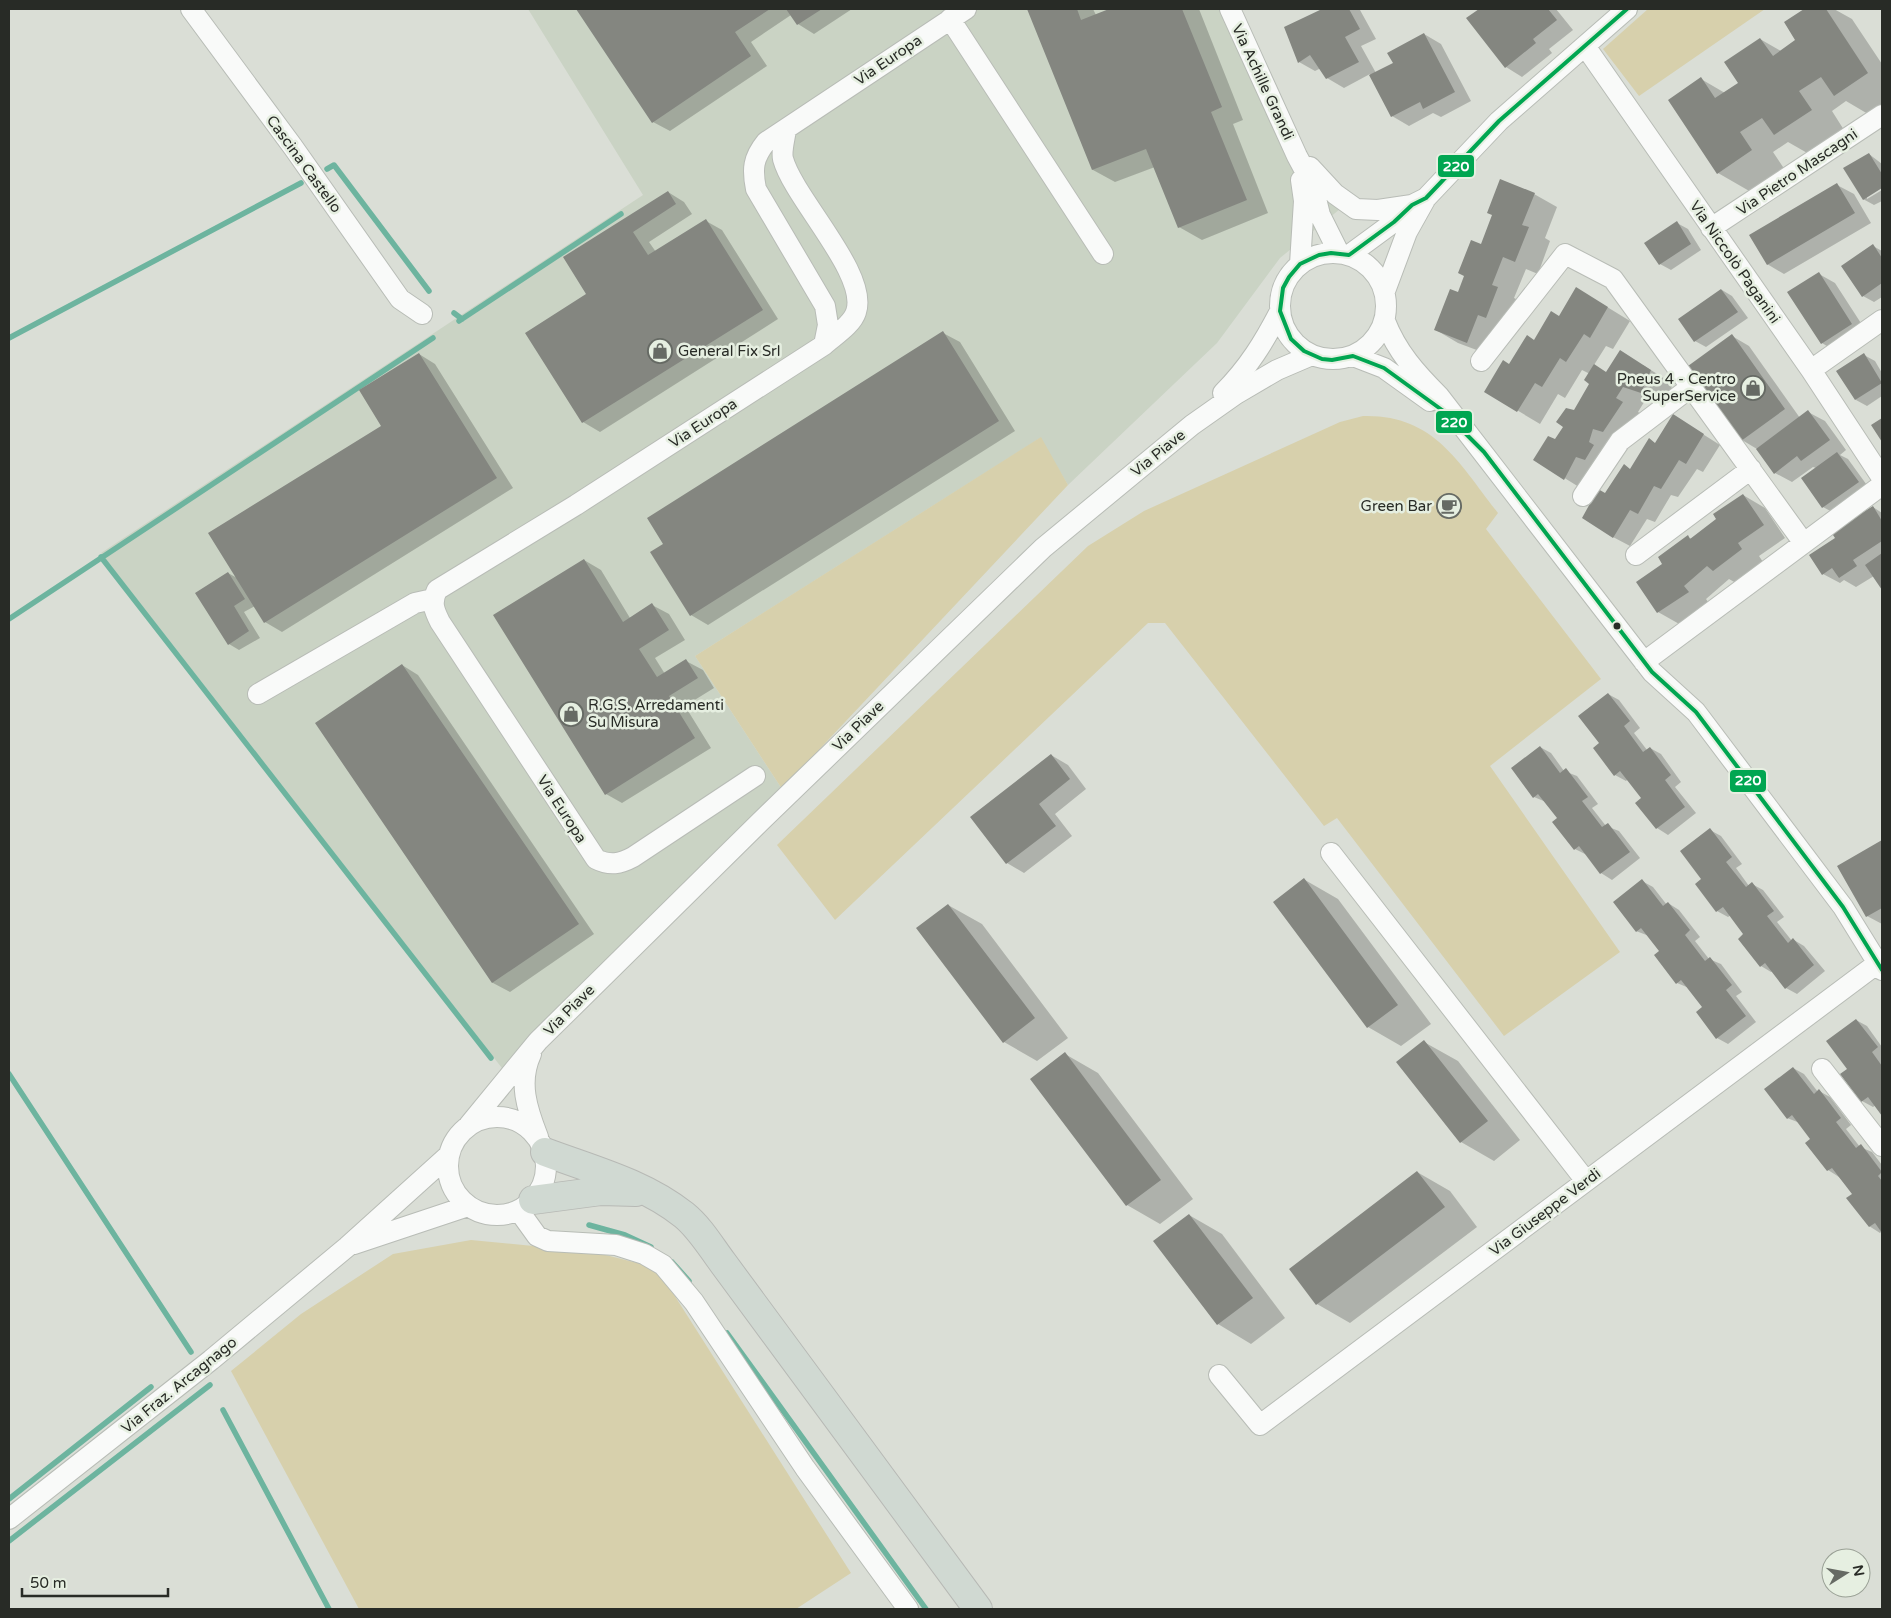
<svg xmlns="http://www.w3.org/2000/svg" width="1891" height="1618" viewBox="0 0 1891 1618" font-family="'Varela Round',sans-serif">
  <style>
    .built { fill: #cad3c4 }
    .green { fill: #d7d0ac }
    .shadow { fill: #0003 }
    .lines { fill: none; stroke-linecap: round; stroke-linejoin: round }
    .stream { stroke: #6db49f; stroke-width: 5.5 }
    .building { fill: #848680 }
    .minor-casing { stroke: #b8bcb6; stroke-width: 22 }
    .highway-casing { stroke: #b7b9b5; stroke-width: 30 }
    .minor { stroke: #f9faf9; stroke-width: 20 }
    .highway { stroke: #d0d9d2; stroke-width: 28 }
    .bus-1-casing { stroke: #e6efe1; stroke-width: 8 }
    .bus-1 { stroke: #00a651; stroke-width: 4 }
    .bus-dot { fill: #282b26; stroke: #e6efe1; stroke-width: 2 }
    .labels { text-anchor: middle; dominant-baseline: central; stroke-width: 5; stroke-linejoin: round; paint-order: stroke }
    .street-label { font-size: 15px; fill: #282b26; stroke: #e6efe1 }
    .poi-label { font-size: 15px; fill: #282b26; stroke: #e6efe1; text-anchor: start }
    .line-badge { stroke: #e6efe1; stroke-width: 2 }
    .badge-label { font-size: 14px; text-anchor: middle; font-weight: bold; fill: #fff }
  </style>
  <rect width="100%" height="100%" fill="#daded6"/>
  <path class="built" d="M 528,9 L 1221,9 L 1296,153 L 1340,209 L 1280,258 L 1217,343 L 1068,485 L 1040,438 L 695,656 L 782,789 L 505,1072 L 101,553 L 643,195 Z"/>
  <path class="green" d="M 1648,9 L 1765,9 L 1639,96 L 1603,49 Z
    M 1363,416 C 1434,414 1459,463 1498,513 L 1486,529 L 1601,679 L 1490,766 L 1620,952 L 1504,1036 L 1337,818 L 1324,826 L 1165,623 L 1148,623 L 835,920 L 777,845 L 1088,546 L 1144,511 L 1340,422 Z
    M 1041,437 L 1068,485 L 782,789 L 695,656 Z
    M 471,1240 L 594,1252 L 657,1268 L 851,1573 L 796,1609 L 359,1609 L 231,1371 L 301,1314 L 393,1254 Z"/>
  <path class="shadow" d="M 578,9 L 852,9 L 814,34 L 798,24 L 791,15 L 751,42 L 767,66 L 670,131 L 653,122 Z
    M 1028,9 L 1093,9 L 1096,15 L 1112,9 L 1199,9 L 1243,120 L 1233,124 L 1268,213 L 1202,240 L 1179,227 L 1155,167 L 1115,182 L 1093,170 Z
    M 1325,9 L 1360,10 L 1376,39 L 1361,46 L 1376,73 L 1394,63 L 1424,34 L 1441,44 L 1471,101 L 1441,117 L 1433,113 L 1409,126 L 1392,116 L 1370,74 L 1344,88 L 1327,78 L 1321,68 L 1315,71 L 1299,62 L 1285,28 Z
    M 1481,9 L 1556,9 L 1573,30 L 1549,49 L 1552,53 L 1522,77 L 1506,67 L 1468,19 Z
    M 1806,9 L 1834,9 L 1852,19 L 1882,64 L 1882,105 L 1868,114 L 1846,101 L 1832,111 L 1844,130 L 1809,154 L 1788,142 L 1773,152 L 1785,170 L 1751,192 L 1718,173 L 1701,79 L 1725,93 L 1739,83 L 1760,39 L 1781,51 L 1797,41 L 1785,23 Z
    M 1869,154 L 1882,164 L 1882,187 L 1867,196 L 1867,199 L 1882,190 L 1882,201 L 1874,205 L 1863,199 Z
    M 1837,185 L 1854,194 L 1871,223 L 1784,274 L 1767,264 Z
    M 668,192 L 684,202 L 692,214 L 649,242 L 656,252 L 706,221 L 722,230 L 778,319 L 600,432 L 583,422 L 527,333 L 588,295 L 565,257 Z
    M 1534,194 L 1557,207 L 1545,238 L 1550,241 L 1538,274 L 1526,269 L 1514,298 L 1520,301 L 1490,355 L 1458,343 L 1436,330 L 1458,294 L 1482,245 Z
    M 1677,223 L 1688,229 L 1701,250 L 1671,270 L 1660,264 Z
    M 1873,246 L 1882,251 L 1882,297 L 1874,302 L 1863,296 Z
    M 1819,274 L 1835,283 L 1868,334 L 1838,353 L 1822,343 Z
    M 1722,290 L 1732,296 L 1748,318 L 1706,347 L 1695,341 Z
    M 1599,302 L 1630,321 L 1613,349 L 1606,346 L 1594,365 L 1607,373 L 1643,365 L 1673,384 L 1664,405 L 1646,399 L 1638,412 L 1644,416 L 1587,492 L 1534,459 L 1556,440 L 1575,412 L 1591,384 L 1590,374 L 1582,370 L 1565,398 L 1558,394 L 1540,424 L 1485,391 L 1559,317 Z
    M 943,333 L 960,342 L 1015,431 L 708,625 L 691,615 L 665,544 Z
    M 1732,336 L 1749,346 L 1800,418 L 1808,412 L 1825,421 L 1846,450 L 1840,455 L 1848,459 L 1869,488 L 1834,513 L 1823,507 L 1816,468 L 1813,467 L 1792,482 L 1775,473 L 1757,449 L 1742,440 Z
    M 419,354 L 435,364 L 513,488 L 282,632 L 265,622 L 255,606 L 244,612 L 260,638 L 239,650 L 229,644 L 228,573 L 239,579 L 383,426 Z
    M 1864,355 L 1875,361 L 1882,373 L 1882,396 L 1867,406 L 1856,400 Z
    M 1690,426 L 1720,445 L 1703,472 L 1697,469 L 1678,497 L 1671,495 L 1655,522 L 1647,519 L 1630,546 L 1613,537 L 1606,494 L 1656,444 Z
    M 1743,495 L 1765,508 L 1785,538 L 1759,556 L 1763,562 L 1736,583 L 1729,579 L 1706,599 L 1710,605 L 1681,625 L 1658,612 L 1638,582 L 1664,564 L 1688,537 L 1692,539 L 1718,520 Z
    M 1873,507 L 1882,513 L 1882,588 L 1874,576 L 1856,587 L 1844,580 L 1840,583 L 1823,574 L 1837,538 Z
    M 584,560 L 601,570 L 630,618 L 652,605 L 669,614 L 685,640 L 655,658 L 665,674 L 686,661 L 703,670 L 714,688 L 685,706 L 711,748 L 622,803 L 606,794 Z
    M 402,665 L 418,675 L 594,934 L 510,992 L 493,983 L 317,723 Z
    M 1608,694 L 1619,700 L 1640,728 L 1634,733 L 1647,750 L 1650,748 L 1661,754 L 1681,782 L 1675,787 L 1696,813 L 1668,835 L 1657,828 L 1637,803 L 1643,799 L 1628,779 L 1626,781 L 1615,775 L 1601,743 Z
    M 1540,747 L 1551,753 L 1564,771 L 1577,776 L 1598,804 L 1592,808 L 1606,826 L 1619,831 L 1640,858 L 1612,880 L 1601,873 L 1587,855 L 1575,849 L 1553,822 L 1559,818 L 1546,802 L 1534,797 Z
    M 1051,755 L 1068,765 L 1086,789 L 1055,814 L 1072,836 L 1024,873 L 1007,863 L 972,817 Z
    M 1710,830 L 1721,836 L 1742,864 L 1736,868 L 1749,886 L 1752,884 L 1763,890 L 1784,917 L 1777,922 L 1792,941 L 1794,940 L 1804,946 L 1825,971 L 1797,994 L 1786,988 L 1773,971 L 1771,972 L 1761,966 L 1745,934 L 1731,915 L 1728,917 L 1717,911 L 1703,879 Z
    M 1882,841 L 1882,924 L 1867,916 L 1839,866 Z
    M 1305,880 L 1338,899 L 1431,1024 L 1401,1046 L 1368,1027 Z
    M 1642,881 L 1653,887 L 1667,905 L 1668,903 L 1679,910 L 1700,937 L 1695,941 L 1709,959 L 1721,964 L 1742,992 L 1736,996 L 1756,1022 L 1728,1044 L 1717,1038 L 1704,1007 L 1689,988 L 1677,983 L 1661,951 L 1649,936 L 1636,931 Z
    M 948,905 L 982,924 L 1068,1038 L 1037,1061 L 1004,1042 Z
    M 1856,1020 L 1867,1026 L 1882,1047 L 1882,1114 L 1876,1105 L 1873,1107 L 1862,1101 L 1848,1069 Z
    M 1424,1042 L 1458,1061 L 1520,1140 L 1494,1161 L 1461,1142 Z
    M 1065,1054 L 1098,1073 L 1193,1199 L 1160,1224 L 1127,1205 Z
    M 1793,1068 L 1804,1074 L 1818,1092 L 1819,1091 L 1830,1097 L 1851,1125 L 1846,1129 L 1860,1147 L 1872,1152 L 1882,1165 L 1882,1231 L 1880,1233 L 1869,1226 L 1854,1194 L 1839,1177 L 1828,1170 L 1807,1143 L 1812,1139 L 1800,1123 L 1787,1118 Z
    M 1417,1172 L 1450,1191 L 1477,1227 L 1350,1323 L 1317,1304 Z
    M 1189,1215 L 1222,1234 L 1285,1318 L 1251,1344 L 1218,1324 L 1155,1241 Z"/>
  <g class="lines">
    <path class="stream" d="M 327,169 L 334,165 L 429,291
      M 454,313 L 462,319
      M 459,321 L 621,214
      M 9,338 L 301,183
      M 101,557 L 491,1058
      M 9,619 L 433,338
      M 9,1074 L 191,1352
      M 589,1225 L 625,1235 L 651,1247
      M 672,1262 L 689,1281
      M 727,1333 L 926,1609
      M 223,1410 L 329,1609
      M 9,1499 L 151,1387
      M 9,1541 L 210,1385"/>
  </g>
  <path class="building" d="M 576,9 L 770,9 L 735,32 L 751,56 L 652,123 Z
    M 786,9 L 822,9 L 797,25 Z
    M 1027,9 L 1077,9 L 1081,20 L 1109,9 L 1182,9 L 1222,107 L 1211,112 L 1247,200 L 1178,228 L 1146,149 L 1092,170 Z
    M 1322,9 L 1349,9 L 1360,29 L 1345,37 L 1359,62 L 1326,79 L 1310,55 L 1298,63 L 1284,27 Z
    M 1479,9 L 1548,9 L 1557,20 L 1533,39 L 1536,43 L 1505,68 L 1466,18 Z
    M 1804,9 L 1826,9 L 1868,73 L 1834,96 L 1821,77 L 1799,91 L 1812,110 L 1774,135 L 1762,118 L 1740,132 L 1752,150 L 1717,174 L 1668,100 L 1701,77 L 1715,98 L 1738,83 L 1724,62 L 1760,38 L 1773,56 L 1795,40 L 1784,22 Z
    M 1424,33 L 1455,92 L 1423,109 L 1420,102 L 1391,117 L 1369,75 L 1393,63 L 1387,53 Z
    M 1869,153 L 1882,174 L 1882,188 L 1863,200 L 1843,168 Z
    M 1500,179 L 1535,193 L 1522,225 L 1529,227 L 1515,262 L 1503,257 L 1492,285 L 1498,287 L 1486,318 L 1478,315 L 1467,343 L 1434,330 L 1450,289 L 1458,292 L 1464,276 L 1458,273 L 1471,240 L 1481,244 L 1492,215 L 1487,213 Z
    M 1837,183 L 1855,213 L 1767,265 L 1749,235 Z
    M 668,191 L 676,204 L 633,232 L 648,255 L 706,219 L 763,310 L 582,423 L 525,333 L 586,294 L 563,257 Z
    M 1677,221 L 1691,244 L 1659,265 L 1644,243 Z
    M 1873,244 L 1882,258 L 1882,283 L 1862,297 L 1841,266 Z
    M 1819,272 L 1852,324 L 1821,344 L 1787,292 Z
    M 1576,287 L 1608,307 L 1590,338 L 1584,334 L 1566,362 L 1560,358 L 1542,387 L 1535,383 L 1517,412 L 1484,392 L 1503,360 L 1509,364 L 1527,335 L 1534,340 L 1551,311 L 1559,316 Z
    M 1721,289 L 1738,312 L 1694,342 L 1678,319 Z
    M 943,331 L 999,421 L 690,616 L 650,552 L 663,544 L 647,518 Z
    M 1732,334 L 1785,409 L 1741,441 L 1688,366 Z
    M 1620,350 L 1651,370 L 1641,393 L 1623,387 L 1616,398 L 1623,402 L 1603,432 L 1593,429 L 1589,442 L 1594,445 L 1585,460 L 1576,457 L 1564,480 L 1533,460 L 1548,436 L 1555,439 L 1563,427 L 1556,422 L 1566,408 L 1574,410 L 1589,384 L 1584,380 L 1594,364 L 1606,372 Z
    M 419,353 L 497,478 L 264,623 L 208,533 L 381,426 L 359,390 Z
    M 1864,353 L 1882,383 L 1855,400 L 1836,371 Z
    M 1808,410 L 1830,440 L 1801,461 L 1797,456 L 1774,474 L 1756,449 Z
    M 1673,414 L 1704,434 L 1686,464 L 1679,460 L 1661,489 L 1654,486 L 1638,514 L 1630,510 L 1613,538 L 1582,518 L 1598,489 L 1605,493 L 1624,464 L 1630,469 L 1649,438 L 1655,443 Z
    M 1882,418 L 1882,442 L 1871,425 Z
    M 1837,452 L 1859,482 L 1822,508 L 1801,478 Z
    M 1743,494 L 1764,525 L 1738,543 L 1742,549 L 1713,571 L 1707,566 L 1684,586 L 1689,592 L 1657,613 L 1636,582 L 1662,564 L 1658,557 L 1688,535 L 1690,539 L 1716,519 L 1713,514 Z
    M 1873,506 L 1882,521 L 1882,541 L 1853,560 L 1857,566 L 1839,578 L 1832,568 L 1822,575 L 1809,555 L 1835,538 L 1831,532 Z
    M 1882,553 L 1882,590 L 1865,565 Z
    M 584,559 L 623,622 L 652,603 L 669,630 L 639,649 L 657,677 L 686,659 L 698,678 L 669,696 L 695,738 L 605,795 L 493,615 Z
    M 228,572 L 245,599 L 234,606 L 249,631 L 228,645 L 195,593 Z
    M 402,664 L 579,924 L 492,983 L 315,723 Z
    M 1608,693 L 1630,721 L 1624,726 L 1643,752 L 1650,747 L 1671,775 L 1665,780 L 1685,807 L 1656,829 L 1635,803 L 1641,798 L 1620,771 L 1614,776 L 1593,748 L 1599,743 L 1578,716 Z
    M 1540,746 L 1560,773 L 1566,768 L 1588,797 L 1582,801 L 1602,827 L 1608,823 L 1630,852 L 1600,874 L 1579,846 L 1574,850 L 1552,822 L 1557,818 L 1538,794 L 1533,798 L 1511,768 Z
    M 1051,754 L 1070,779 L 1039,804 L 1056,826 L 1006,864 L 970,817 Z
    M 1710,828 L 1732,857 L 1726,862 L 1746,887 L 1752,882 L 1774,911 L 1767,916 L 1788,943 L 1793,938 L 1814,965 L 1785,989 L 1765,963 L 1760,967 L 1738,939 L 1743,934 L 1723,907 L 1716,912 L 1695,884 L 1701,879 L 1680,851 Z
    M 1882,840 L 1882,908 L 1866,917 L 1837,866 Z
    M 1304,878 L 1398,1005 L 1367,1028 L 1273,902 Z
    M 1642,879 L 1663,906 L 1668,902 L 1690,930 L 1685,935 L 1705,961 L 1710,957 L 1732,985 L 1726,990 L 1746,1016 L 1716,1039 L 1696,1012 L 1702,1007 L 1681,980 L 1676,984 L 1654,955 L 1659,951 L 1641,928 L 1636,932 L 1613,902 Z
    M 948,904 L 1035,1018 L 1003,1043 L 916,928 Z
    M 1856,1019 L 1878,1047 L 1872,1052 L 1882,1066 L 1882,1116 L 1868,1097 L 1861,1102 L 1840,1074 L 1847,1069 L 1826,1041 Z
    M 1424,1040 L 1488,1121 L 1460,1143 L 1396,1062 Z
    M 1065,1052 L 1161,1180 L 1126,1206 L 1030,1079 Z
    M 1793,1067 L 1814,1094 L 1819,1089 L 1841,1118 L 1836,1122 L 1856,1148 L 1861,1144 L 1882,1172 L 1878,1176 L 1882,1181 L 1882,1233 L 1875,1223 L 1869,1227 L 1846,1198 L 1852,1194 L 1832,1168 L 1827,1171 L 1805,1143 L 1810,1139 L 1792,1115 L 1787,1119 L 1764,1089 Z
    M 1417,1171 L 1445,1207 L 1316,1305 L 1289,1269 Z
    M 1189,1214 L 1253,1298 L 1217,1325 L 1153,1241 Z"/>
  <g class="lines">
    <defs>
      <path id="minor" d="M 191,9 L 293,147 L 400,299 L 422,314
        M 1230,9 L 1297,156 L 1313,186 L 1320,215 L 1339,253
        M 950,19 L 1103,254
        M 1585,46 L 1811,370 L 1882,478
        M 1310,167 L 1335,194 L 1356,209 L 1378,210 L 1412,205 L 1426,198
        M 1711,228 L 1882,115
        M1280 306a53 53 0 1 1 106 0a53 53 0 1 1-106 0Z
        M 1349,255 L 1394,222 L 1412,205
        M 1300,264 L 1304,201 L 1301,180
        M 1385,291 L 1407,232 L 1426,198 L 1499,121 L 1627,9
        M 1385,321 C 1397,352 1416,373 1439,396 L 1652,672 L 1696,712 L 1843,907 L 1882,970
        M 824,345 L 828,325 L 825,306 L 756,189 C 752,169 753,158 766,142 L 966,9
        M 1353,356 L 1384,368 L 1430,401
        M 1481,361 L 1565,254 L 1613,279 L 1803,542
        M 1811,370 L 1882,320
        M 1223,393 C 1248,368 1264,342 1280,311
        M 1583,496 L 1620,441 L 1691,387
        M 1636,555 L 1751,469
        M 1644,662 L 1882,485
        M 258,694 L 415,603 L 433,599
        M 755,776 L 633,857 C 620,864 610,866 596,859 L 440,622 C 434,610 431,603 437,590 L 576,505 L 824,345 C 834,336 852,325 856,312 C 869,274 794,199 783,159 C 781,151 785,138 786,129
        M 1331,853 L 1586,1181
        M 531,1054 C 518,1082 527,1109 538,1137
        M 1822,1069 L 1882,1146
        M448 1166a49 49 0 1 1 98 0a49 49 0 1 1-98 0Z
        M 469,1125 L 538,1041 L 760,822 L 1043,548 L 1192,425 L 1236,394 L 1277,370 L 1312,355
        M 519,1211 L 537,1236 L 548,1241 L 616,1245 L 644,1254 L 663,1265 L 694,1302 L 805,1468 L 908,1609
        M 354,1244 L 468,1206
        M 1219,1375 L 1260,1425 L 1882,960
        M 9,1519 L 211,1360 L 347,1247 L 449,1155"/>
      <path id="highway" d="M 545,1152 C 593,1170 644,1183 684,1215 C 700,1228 711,1247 723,1263 L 978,1609
        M 533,1200 L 601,1191 L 636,1192"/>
    </defs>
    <use href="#minor" class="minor-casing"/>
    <use href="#highway" class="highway-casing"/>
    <use href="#minor" class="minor"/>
    <use href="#highway" class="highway"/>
    <defs>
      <path id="bus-1" d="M 1627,9 L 1499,121 L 1426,198 L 1412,205 L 1394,222 L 1349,255 L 1331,253 L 1319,255 L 1300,264 L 1289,277 L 1283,288 L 1280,311 L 1291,339 L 1304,351 L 1322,359 L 1332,360 L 1353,356 L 1384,368 L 1442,410 L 1484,452 L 1652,672 L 1696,712 L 1843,907 L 1882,970"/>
    </defs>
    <use href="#bus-1" class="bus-1-casing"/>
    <use href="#bus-1" class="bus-1"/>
  </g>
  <defs>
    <symbol id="shop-ring" viewBox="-11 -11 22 22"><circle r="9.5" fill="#e6efe1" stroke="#666a64" stroke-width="1.5"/><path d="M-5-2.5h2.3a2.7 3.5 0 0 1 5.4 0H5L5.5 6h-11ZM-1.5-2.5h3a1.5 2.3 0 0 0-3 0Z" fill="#666a64"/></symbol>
    <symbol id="cafe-ring" viewBox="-11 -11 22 22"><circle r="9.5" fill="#e6efe1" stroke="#666a64" stroke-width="1.5"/><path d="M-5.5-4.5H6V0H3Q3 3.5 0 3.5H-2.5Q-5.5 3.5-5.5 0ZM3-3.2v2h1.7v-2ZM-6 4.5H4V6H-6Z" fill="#666a64"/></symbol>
  </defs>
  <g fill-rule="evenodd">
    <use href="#shop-ring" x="646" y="337" width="28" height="28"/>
    <use href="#shop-ring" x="1739" y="374" width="28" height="28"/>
    <use href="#cafe-ring" x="1435" y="492" width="28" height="28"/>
    <use href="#shop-ring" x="557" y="700" width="28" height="28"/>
  </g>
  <circle class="bus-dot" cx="1617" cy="626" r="4.5"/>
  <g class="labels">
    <g class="street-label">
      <text transform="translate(888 60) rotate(-34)">Via Europa</text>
      <text transform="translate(1263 82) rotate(65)">Via Achille Grandi</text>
      <text transform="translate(304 164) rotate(54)">Cascina Castello</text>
      <text transform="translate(1797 172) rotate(-34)">Via Pietro Mascagni</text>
      <text transform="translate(1735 262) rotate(55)">Via Niccolò Paganini</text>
      <text transform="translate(703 423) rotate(-33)">Via Europa</text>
      <text transform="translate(1158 453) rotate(-39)">Via Piave</text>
      <text transform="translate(858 726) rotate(-44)">Via Piave</text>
      <text transform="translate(562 809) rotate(57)">Via Europa</text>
      <text transform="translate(569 1010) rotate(-45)">Via Piave</text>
      <text transform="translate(1545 1212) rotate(-37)">Via Giuseppe Verdi</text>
      <text transform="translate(179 1385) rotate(-39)">Via Fraz. Arcagnago</text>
    </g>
    <g class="poi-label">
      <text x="678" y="351">General Fix Srl</text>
      <text x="1736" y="379" text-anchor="end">Pneus 4 - Centro<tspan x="1736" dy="17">SuperService</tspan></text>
      <text x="1432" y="506" text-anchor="end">Green Bar</text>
      <text x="588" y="705">R.G.S. Arredamenti<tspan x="588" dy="17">Su Misura</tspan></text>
    </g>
  </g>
  <g class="line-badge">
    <rect x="1437" y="154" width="38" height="24" rx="5" fill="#00a651"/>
    <rect x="1435" y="410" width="38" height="24" rx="5" fill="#00a651"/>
    <rect x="1729" y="769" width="38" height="24" rx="5" fill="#00a651"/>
  </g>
  <g class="badge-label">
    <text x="1456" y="171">220</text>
    <text x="1454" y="427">220</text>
    <text x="1748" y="785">220</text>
  </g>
  <rect width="1891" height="1618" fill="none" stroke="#282b26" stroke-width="20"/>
  <g transform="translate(1846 1573) rotate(79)"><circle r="24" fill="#e6efe1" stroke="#9aa196"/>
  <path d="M0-4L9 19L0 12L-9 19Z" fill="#666a64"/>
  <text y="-8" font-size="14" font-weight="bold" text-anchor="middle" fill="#282b26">N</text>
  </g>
  <path d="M22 1588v8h146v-8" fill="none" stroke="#282b26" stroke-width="2.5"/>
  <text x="30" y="1588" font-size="15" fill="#282b26" stroke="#e6efe1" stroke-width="4" paint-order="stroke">50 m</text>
</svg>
